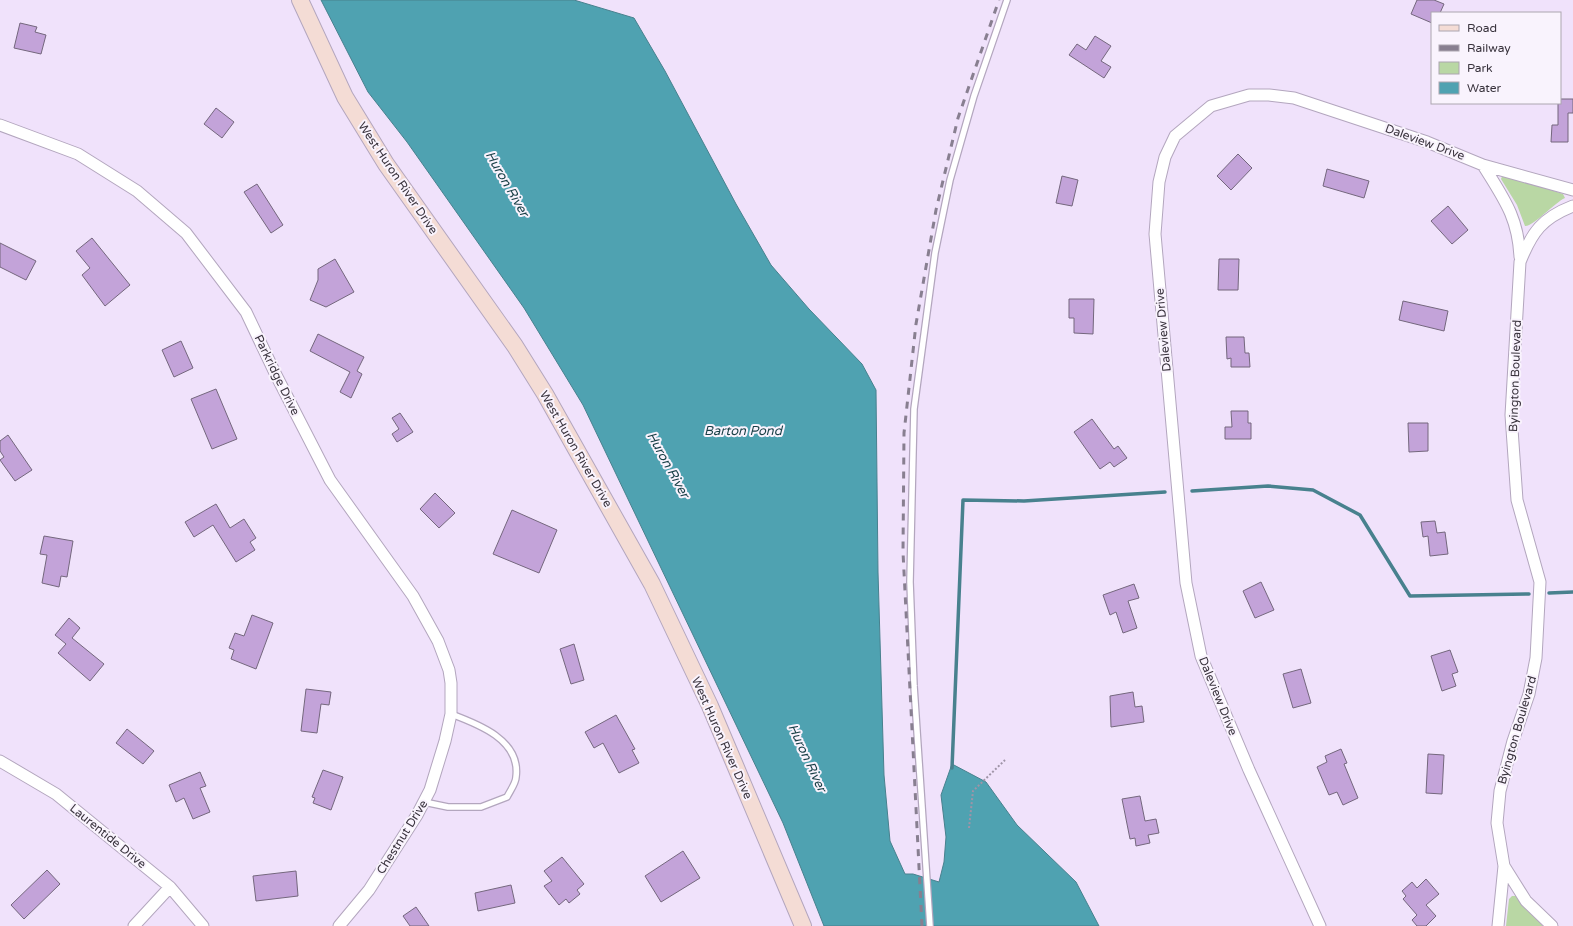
<svg xmlns="http://www.w3.org/2000/svg" width="1573" height="926" viewBox="0 0 1573 926" font-family="'Varela Round',sans-serif">
  <style>
    .green { fill: #b9d7a4 }
    .water { fill: #4fa2b1; stroke: #48818e }
    .lines { fill: none; stroke-linecap: round; stroke-linejoin: round }
    .stream { stroke: #48818e; stroke-width: 3.5 }
    .building { fill: #c3a3d9; stroke: #74677d }
    .lane-casing { stroke: #b3a6be; stroke-width: 8 }
    .street-casing { stroke: #b3a6be; stroke-width: 13 }
    .secondary-casing { stroke: #b3a6be; stroke-width: 18 }
    .path { stroke: #9f94a7; stroke-width: 2; stroke-dasharray: 2 2; stroke-linecap: butt }
    .lane { stroke: #fff; stroke-width: 5.5 }
    .street { stroke: #fff; stroke-width: 11 }
    .secondary { stroke: #f4dcd5; stroke-width: 16 }
    .rail { stroke: #887f90; stroke-width: 3; stroke-dasharray: 7 7; stroke-linecap: butt }
    .labels { text-anchor: middle; dominant-baseline: central; stroke-width: 4; stroke-linejoin: round; paint-order: stroke }
    .street-label { font-size: 12px; fill: #39333d; stroke: #f9f3fd }
    .water-label { font-size: 13px; font-style: italic; fill: #183f46; stroke: #f9f3fd }
  </style>
  <rect width="100%" height="100%" fill="#f0e2fb"/>
  <path class="green" d="M 1503,174 L 1563,194 L 1565,198 C 1554,203 1533,227 1525,226 L 1517,205 L 1501,179 Z
    M 1512,896 L 1516,896 L 1521,904 L 1543,926 L 1506,926 L 1509,899 Z"/>
  <path class="water" d="M 321,0 L 574,0 L 634,18 L 665,71 L 736,204 L 771,265 L 809,309 L 862,364 L 876,390 L 878,572 L 884,775 L 890,841 L 905,874 L 913,874 L 939,882 L 944,862 L 946,837 L 941,795 L 952,764 L 986,782 L 1017,825 L 1076,882 L 1099,926 L 824,926 L 783,823 L 583,405 L 524,308 L 407,142 L 368,92 Z"/>
  <g class="lines">
    <path class="stream" d="M 1192,491 L 1268,486 L 1313,490 L 1360,515 L 1410,596 L 1529,594
      M 1549,593 L 1573,592
      M 952,768 L 963,500 L 1024,501 L 1165,492"/>
  </g>
  <path class="building" d="M 1417,0 L 1434,0 L 1444,4 L 1440,13 L 1432,13 L 1432,23 L 1411,14 Z
    M 20,23 L 37,27 L 35,32 L 46,35 L 41,54 L 14,48 Z
    M 1095,36 L 1111,46 L 1101,61 L 1111,67 L 1104,78 L 1069,55 L 1077,44 L 1086,50 Z
    M 1560,99 L 1573,99 L 1573,113 L 1568,113 L 1568,142 L 1551,142 L 1552,125 L 1558,125 L 1558,103 L 1560,103 Z
    M 216,108 L 234,122 L 222,138 L 204,124 Z
    M 1238,154 L 1252,168 L 1231,190 L 1217,176 Z
    M 1327,169 L 1369,181 L 1364,198 L 1323,186 Z
    M 1062,176 L 1078,180 L 1072,206 L 1056,203 Z
    M 257,184 L 283,225 L 271,233 L 244,192 Z
    M 1448,206 L 1468,230 L 1452,244 L 1431,221 Z
    M 92,238 L 130,285 L 105,306 L 82,275 L 90,268 L 76,251 Z
    M 0,243 L 36,261 L 26,280 L 0,267 Z
    M 335,259 L 354,292 L 326,307 L 310,300 L 318,280 L 318,269 Z
    M 1219,259 L 1239,259 L 1238,290 L 1218,290 Z
    M 1069,299 L 1094,299 L 1093,334 L 1074,333 L 1074,318 L 1069,318 Z
    M 1403,301 L 1448,311 L 1444,331 L 1399,320 Z
    M 318,334 L 364,357 L 357,371 L 362,374 L 351,398 L 340,392 L 350,372 L 310,351 Z
    M 1226,337 L 1244,337 L 1245,353 L 1249,353 L 1250,367 L 1231,367 L 1231,358 L 1227,359 Z
    M 181,341 L 193,368 L 174,377 L 162,350 Z
    M 216,389 L 237,439 L 212,449 L 191,399 Z
    M 1231,411 L 1248,411 L 1248,423 L 1251,423 L 1251,439 L 1225,439 L 1225,427 L 1232,427 Z
    M 400,413 L 413,432 L 397,442 L 392,434 L 399,429 L 392,418 Z
    M 1092,419 L 1114,449 L 1118,446 L 1127,458 L 1114,467 L 1110,462 L 1100,469 L 1074,432 Z
    M 1408,423 L 1428,423 L 1428,451 L 1409,452 Z
    M 8,435 L 32,470 L 15,481 L 0,460 L 4,457 L 0,451 L 0,441 Z
    M 435,493 L 455,513 L 439,528 L 420,509 Z
    M 216,504 L 230,528 L 244,519 L 256,538 L 250,542 L 255,550 L 236,562 L 213,525 L 194,537 L 185,522 Z
    M 512,510 L 557,530 L 539,573 L 493,554 Z
    M 1435,521 L 1437,533 L 1445,532 L 1448,554 L 1430,556 L 1428,536 L 1423,537 L 1421,522 Z
    M 44,536 L 73,541 L 67,577 L 61,576 L 59,587 L 42,583 L 47,555 L 40,554 Z
    M 1261,582 L 1274,610 L 1255,618 L 1243,591 Z
    M 1134,584 L 1139,598 L 1128,601 L 1137,628 L 1123,633 L 1116,612 L 1110,615 L 1103,595 Z
    M 252,615 L 273,623 L 256,669 L 231,659 L 234,650 L 229,648 L 235,633 L 244,636 Z
    M 69,618 L 80,628 L 72,638 L 104,664 L 90,681 L 58,653 L 66,644 L 55,635 Z
    M 574,644 L 584,680 L 571,684 L 560,649 Z
    M 1450,650 L 1458,672 L 1452,674 L 1456,686 L 1442,691 L 1431,656 Z
    M 1301,669 L 1311,703 L 1293,708 L 1283,674 Z
    M 306,689 L 331,692 L 329,705 L 321,704 L 317,733 L 301,731 Z
    M 1133,692 L 1135,707 L 1142,706 L 1144,722 L 1111,727 L 1110,696 Z
    M 616,715 L 635,749 L 632,750 L 639,763 L 619,773 L 603,743 L 594,748 L 585,732 Z
    M 127,729 L 154,751 L 143,764 L 116,743 Z
    M 1341,749 L 1347,763 L 1344,764 L 1358,798 L 1343,805 L 1337,792 L 1329,795 L 1317,767 L 1327,762 L 1325,756 Z
    M 1428,754 L 1444,755 L 1442,794 L 1426,793 Z
    M 323,770 L 343,777 L 331,810 L 313,803 L 315,798 L 312,797 Z
    M 200,772 L 206,786 L 200,788 L 210,812 L 193,819 L 184,798 L 176,802 L 169,785 Z
    M 1140,796 L 1145,821 L 1156,819 L 1159,833 L 1148,835 L 1150,843 L 1136,846 L 1135,838 L 1130,839 L 1122,799 Z
    M 683,851 L 700,878 L 661,902 L 645,876 Z
    M 562,857 L 584,884 L 577,890 L 580,894 L 569,903 L 566,899 L 559,905 L 544,886 L 552,881 L 544,871 Z
    M 47,870 L 60,884 L 24,919 L 11,905 Z
    M 296,871 L 298,896 L 256,901 L 253,876 Z
    M 1426,879 L 1439,894 L 1426,905 L 1436,916 L 1426,926 L 1417,926 L 1412,920 L 1417,915 L 1403,899 L 1406,896 L 1402,891 L 1412,882 L 1417,888 Z
    M 511,885 L 515,903 L 478,911 L 475,893 Z
    M 416,907 L 429,926 L 410,926 L 403,916 Z"/>
  <g class="lines">
    <defs>
      <path id="lane" d="M 424,802 L 448,807 L 481,807 L 507,797 C 510,791 516,783 516,777 C 521,740 478,724 451,714
        M 930,926 L 914,686 L 910,582 L 914,409 L 935,253 L 950,180 L 974,96 L 1007,0"/>
      <path id="street" d="M 0,125 L 78,154 L 137,191 L 186,233 L 246,312 L 275,373 L 330,480 L 413,596 L 438,641 L 449,670 L 451,683 L 451,714 L 445,741 L 430,790 L 417,815 L 369,890 L 339,926
        M 1483,165 C 1504,199 1518,217 1520,257
        M 0,761 L 56,794 L 170,887 L 203,926
        M 1504,866 L 1526,901 L 1552,926
        M 134,926 L 170,887
        M 1320,926 L 1249,770 L 1201,656 L 1186,583 L 1155,234 L 1159,182 L 1165,157 L 1175,136 L 1211,106 L 1249,95 L 1269,95 L 1294,98 L 1427,142 L 1483,165 L 1573,190
        M 1498,926 L 1504,866 L 1497,823 L 1500,791 L 1513,741 L 1529,694 L 1536,658 L 1540,582 L 1517,500 L 1511,415 L 1520,262 C 1532,232 1542,218 1573,206"/>
      <path id="secondary" d="M 300,0 L 345,97 L 386,164 L 515,346 L 545,394 L 652,584 L 710,706 L 803,926"/>
    </defs>
    <use href="#lane" class="lane-casing"/>
    <use href="#street" class="street-casing"/>
    <use href="#secondary" class="secondary-casing"/>
    <path class="path" d="M 969,828 L 973,791 L 1005,760"/>
    <use href="#lane" class="lane"/>
    <use href="#street" class="street"/>
    <use href="#secondary" class="secondary"/>
    <path class="rail" d="M 922,926 L 903,552 L 904,433 L 916,324 L 936,210 L 958,118 L 999,0"/>
  </g>
  <g class="labels">
    <g class="street-label">
      <text transform="translate(1425 142) rotate(20)">Daleview Drive</text>
      <text transform="translate(398 178) rotate(56)">West Huron River Drive</text>
      <text transform="translate(1163 330) rotate(-95)">Daleview Drive</text>
      <text transform="translate(277 375) rotate(64)">Parkridge Drive</text>
      <text transform="translate(1515 376) rotate(-88)">Byington Boulevard</text>
      <text transform="translate(576 449) rotate(60)">West Huron River Drive</text>
      <text transform="translate(1218 696) rotate(68)">Daleview Drive</text>
      <text transform="translate(1517 730) rotate(-74)">Byington Boulevard</text>
      <text transform="translate(722 738) rotate(66)">West Huron River Drive</text>
      <text transform="translate(108 836) rotate(39)">Laurentide Drive</text>
      <text transform="translate(402 837) rotate(-58)">Chestnut Drive</text>
    </g>
    <g class="water-label">
      <text transform="translate(507 184) rotate(60)">Huron River</text>
      <text x="743" y="431">Barton Pond</text>
      <text transform="translate(668 465) rotate(61)">Huron River</text>
      <text transform="translate(807 758) rotate(65)">Huron River</text>
    </g>
  </g>
  <rect x="1431" y="12" width="130" height="92" fill="#f9f3fd" stroke="#aca6b0"/>
  <rect x="1439" y="25" width="20" height="6" fill="#f4dcd5" stroke="#aca6b0"/>
  <text x="1467" y="32" font-size="12" fill="#39333d">Road</text>
  <rect x="1439" y="45" width="20" height="6" fill="#887f90" stroke="#aca6b0"/>
  <text x="1467" y="52" font-size="12" fill="#39333d">Railway</text>
  <rect x="1439" y="62" width="20" height="12" fill="#b9d7a4" stroke="#aca6b0"/>
  <text x="1467" y="72" font-size="12" fill="#39333d">Park</text>
  <rect x="1439" y="82" width="20" height="12" fill="#4fa2b1" stroke="#aca6b0"/>
  <text x="1467" y="92" font-size="12" fill="#39333d">Water</text>
</svg>
